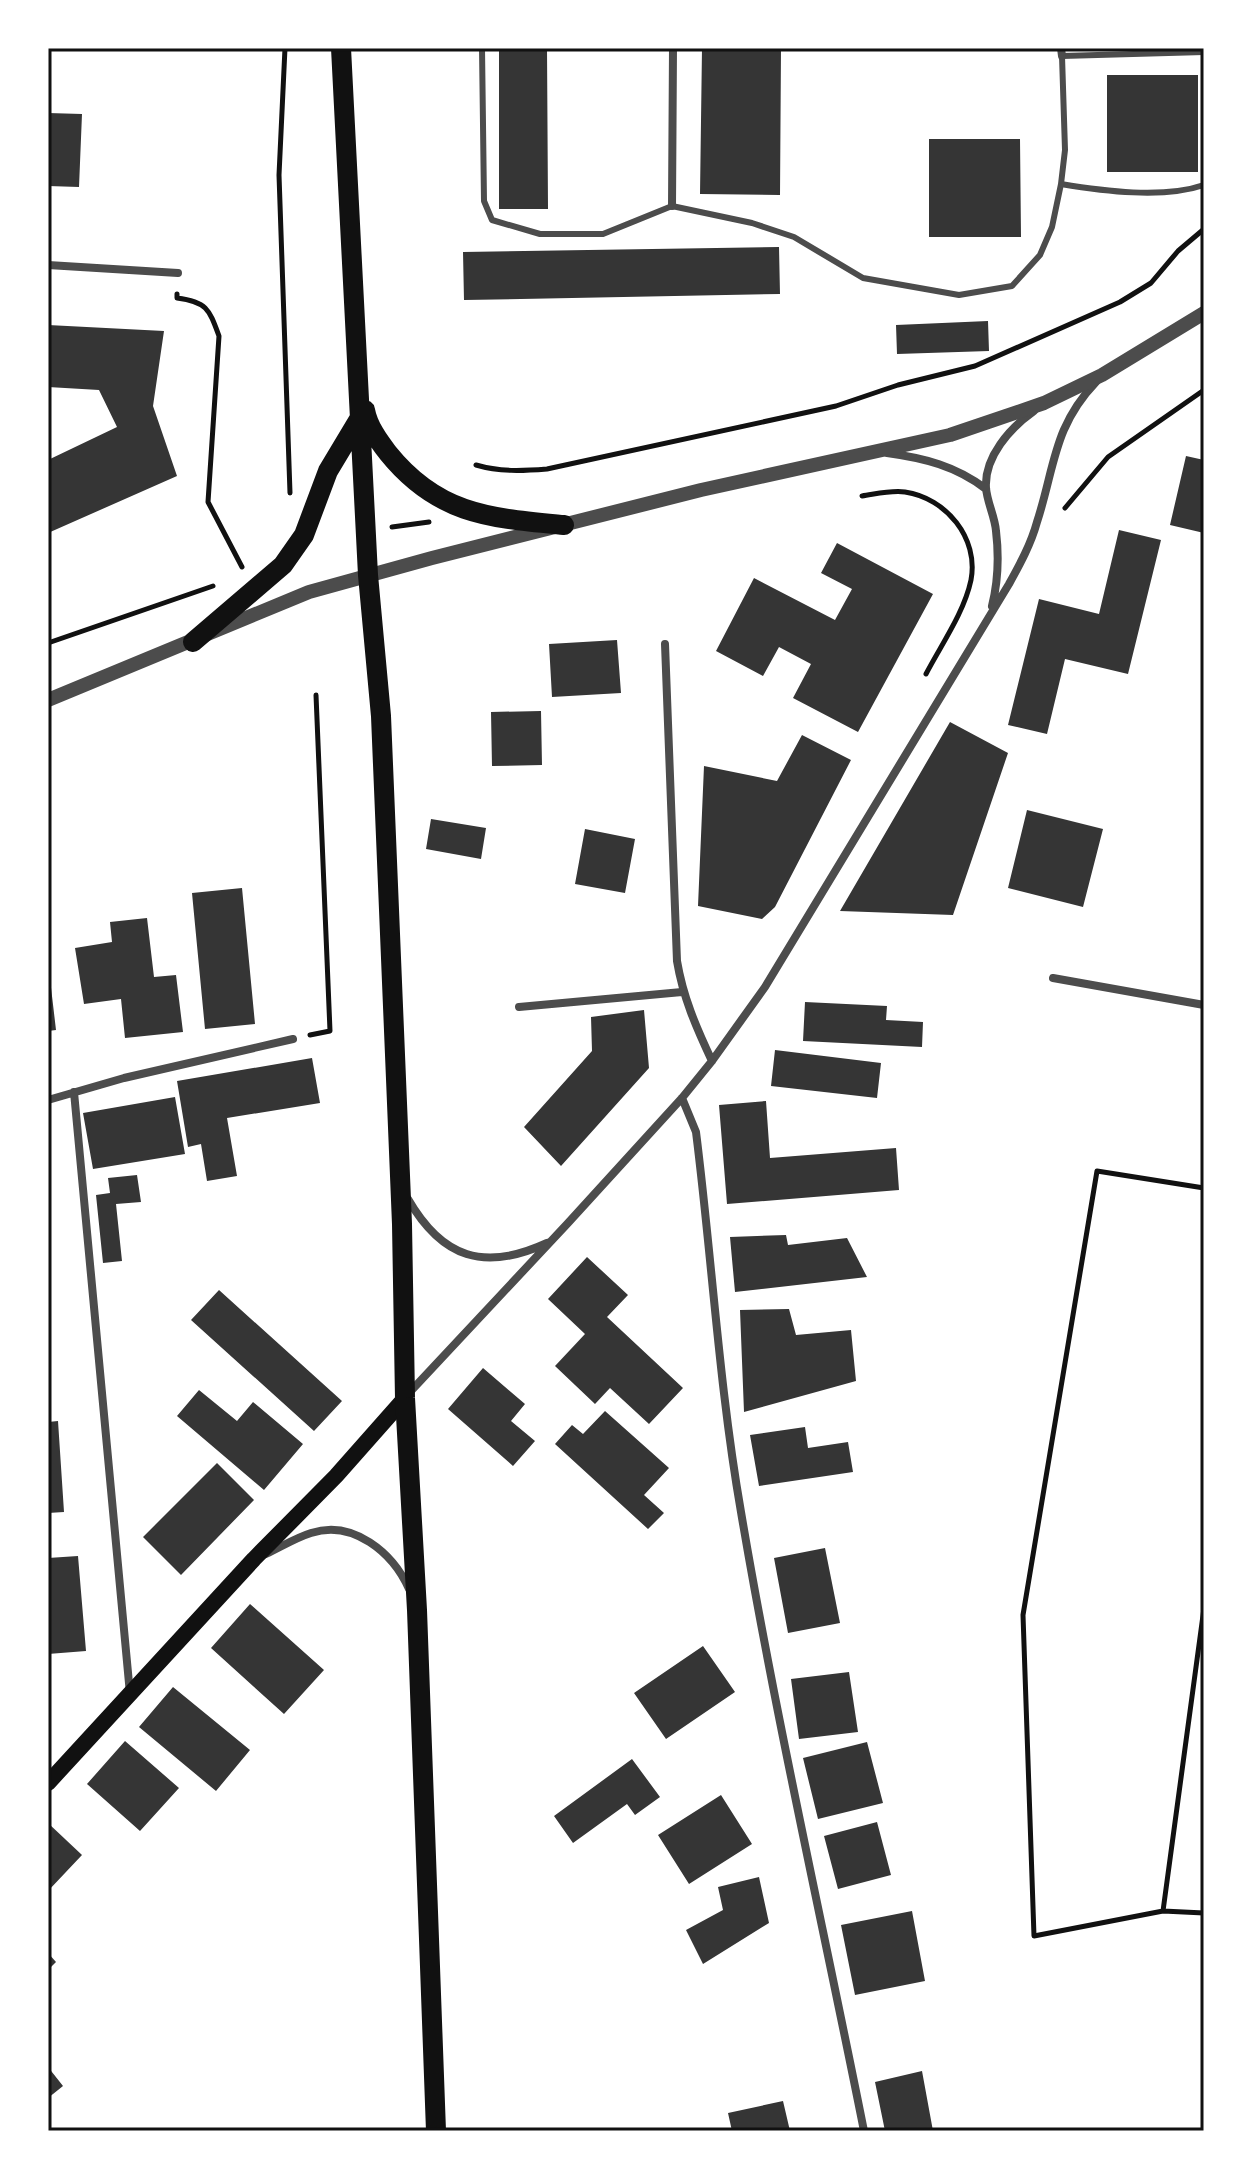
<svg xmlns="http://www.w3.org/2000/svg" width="1252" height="2179" viewBox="0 0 1252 2179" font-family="Spectral,serif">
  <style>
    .building { fill: #353535 }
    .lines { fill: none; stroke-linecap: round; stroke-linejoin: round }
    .path { stroke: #111; stroke-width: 5 }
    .service { stroke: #4c4c4c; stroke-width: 6 }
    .minor { stroke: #4c4c4c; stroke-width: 8 }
    .tertiary { stroke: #4c4c4c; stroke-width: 14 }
    .secondary { stroke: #111; stroke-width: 16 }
    .primary { stroke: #111; stroke-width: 20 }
    .neatline { fill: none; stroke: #111; stroke-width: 3 }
  </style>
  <rect width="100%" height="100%" fill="#fff"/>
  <path class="building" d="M 499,48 L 547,48 L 548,209 L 499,209 Z
    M 702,48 L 781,48 L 780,195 L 700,194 Z
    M 1107,75 L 1198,75 L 1198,172 L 1107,172 Z
    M 48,113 L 82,114 L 79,187 L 48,186 Z
    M 929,139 L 1020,139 L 1021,237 L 929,237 Z
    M 779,247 L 780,294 L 464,300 L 463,252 Z
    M 988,321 L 989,351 L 897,354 L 896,325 Z
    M 48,325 L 164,331 L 153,406 L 177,476 L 48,533 L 48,460 L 117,427 L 99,390 L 48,387 Z
    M 1186,456 L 1204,460 L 1204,533 L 1170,525 Z
    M 1119,530 L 1161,540 L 1128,674 L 1065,659 L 1047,734 L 1008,725 L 1039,599 L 1099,614 Z
    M 837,543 L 933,594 L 858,732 L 793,698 L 811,664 L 779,647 L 763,676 L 716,651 L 754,578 L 835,620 L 852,589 L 821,573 Z
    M 617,640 L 621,693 L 552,697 L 549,644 Z
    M 541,711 L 542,765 L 492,766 L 491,712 Z
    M 950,722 L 1008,753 L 953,915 L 840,911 Z
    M 802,735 L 851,760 L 775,907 L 762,919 L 698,906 L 704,766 L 777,781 Z
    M 1027,810 L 1103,829 L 1083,907 L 1008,888 Z
    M 431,819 L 486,828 L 481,859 L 426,849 Z
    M 585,829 L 635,839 L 625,893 L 575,884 Z
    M 242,888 L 255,1024 L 205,1029 L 192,893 Z
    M 147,918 L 154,977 L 176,975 L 183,1032 L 125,1038 L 121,999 L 84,1004 L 75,948 L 112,942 L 110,922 Z
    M 50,979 L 56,1030 L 48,1031 L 48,980 Z
    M 805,1002 L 887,1006 L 886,1020 L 923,1022 L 922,1047 L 803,1041 Z
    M 644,1010 L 649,1068 L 561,1166 L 524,1127 L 592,1051 L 591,1017 Z
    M 775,1050 L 881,1063 L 877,1098 L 771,1086 Z
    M 312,1058 L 320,1103 L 227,1118 L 237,1176 L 207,1181 L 201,1144 L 188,1147 L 177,1081 Z
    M 175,1097 L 185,1154 L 93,1169 L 83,1113 Z
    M 766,1101 L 770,1158 L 896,1148 L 899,1190 L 727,1204 L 719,1105 Z
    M 137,1175 L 141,1202 L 116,1204 L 122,1261 L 103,1263 L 96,1195 L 110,1193 L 108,1178 Z
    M 786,1235 L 788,1245 L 847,1238 L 867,1277 L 735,1292 L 730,1237 Z
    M 587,1257 L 628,1295 L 607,1317 L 683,1388 L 649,1424 L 610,1388 L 595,1404 L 555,1366 L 585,1334 L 548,1299 Z
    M 219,1290 L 342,1401 L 314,1431 L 191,1320 Z
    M 789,1309 L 796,1335 L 851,1330 L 856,1381 L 744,1412 L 740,1310 Z
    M 483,1368 L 525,1404 L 511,1421 L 535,1441 L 513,1466 L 448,1409 Z
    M 199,1390 L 237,1421 L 253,1402 L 303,1444 L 264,1490 L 177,1416 Z
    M 605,1411 L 669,1468 L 644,1495 L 664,1513 L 648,1529 L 555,1444 L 572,1425 L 583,1434 Z
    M 58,1421 L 64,1512 L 48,1513 L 48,1422 Z
    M 805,1427 L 808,1448 L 848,1442 L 853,1472 L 759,1486 L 750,1435 Z
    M 217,1463 L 254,1500 L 181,1575 L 143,1537 Z
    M 825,1548 L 840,1623 L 788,1633 L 774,1558 Z
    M 78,1556 L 86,1651 L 48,1654 L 48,1558 Z
    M 250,1604 L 324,1670 L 284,1714 L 211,1648 Z
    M 703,1646 L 735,1692 L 666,1739 L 634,1693 Z
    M 849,1672 L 858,1732 L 799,1739 L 791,1679 Z
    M 173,1687 L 250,1750 L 216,1791 L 139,1727 Z
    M 125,1741 L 179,1788 L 140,1831 L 87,1784 Z
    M 867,1742 L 883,1803 L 818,1819 L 803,1758 Z
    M 632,1759 L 660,1797 L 635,1815 L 627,1804 L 573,1843 L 554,1816 Z
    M 721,1795 L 752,1844 L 689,1884 L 658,1835 Z
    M 877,1822 L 891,1875 L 838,1889 L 824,1836 Z
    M 48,1823 L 82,1855 L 48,1891 Z
    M 759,1877 L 769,1923 L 703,1964 L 686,1930 L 723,1910 L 718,1887 Z
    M 912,1911 L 925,1981 L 855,1995 L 841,1925 Z
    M 48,1953 L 56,1962 L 48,1970 Z
    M 48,2067 L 63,2086 L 48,2098 Z
    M 922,2071 L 933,2131 L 885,2131 L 875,2082 Z
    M 783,2101 L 790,2131 L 732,2131 L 728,2113 Z"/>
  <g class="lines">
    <path class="path" d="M 285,48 L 279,175 L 290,493
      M 177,294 L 177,298 C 207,302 209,309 219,336 L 208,502 L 242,567
      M 476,465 C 500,472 522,471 547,469 L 836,406 L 898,385 L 975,366 L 1120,302 L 1151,283 L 1178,251 L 1204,229
      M 862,496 C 876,494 891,490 905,492 C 946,498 979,538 971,580 C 964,613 941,645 926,674
      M 1065,508 L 1108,457 L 1204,390
      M 392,527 L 429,522
      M 48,643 L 213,586
      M 310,1035 L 330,1031 L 316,695
      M 1204,1188 L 1097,1171 L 1023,1615 L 1034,1936 L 1163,1911 L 1204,1913
      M 1163,1911 L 1204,1608"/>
    <path class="service" d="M 482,48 L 484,201 L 492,220 L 540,234 L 603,234 L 672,206 L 752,223 L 794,237 L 863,278 L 959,295 L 1012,286 L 1040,255 L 1052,227 L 1061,184 L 1065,150 L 1062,56 L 1204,52
      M 1061,184 C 1103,191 1163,199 1204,185"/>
    <path class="minor" d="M 1061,48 L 1062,56
      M 672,206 L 673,48
      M 48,265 L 178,273
      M 887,453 C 924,458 956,466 986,489
      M 992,606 C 998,582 999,556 996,531 C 995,517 987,502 986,488 C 984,457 1010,428 1034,411
      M 665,644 L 677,961 C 683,997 696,1027 712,1061
      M 1053,978 L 1204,1005
      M 519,1007 L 682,992
      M 74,1092 L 130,1694
      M 682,1098 L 696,1132 C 712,1259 719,1386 741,1512 C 776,1719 823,1925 864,2131
      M 48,1100 L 124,1078 L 293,1039
      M 408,1199 C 442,1258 484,1272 547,1243
      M 409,1393 L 568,1223 L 682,1098 L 712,1061 L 765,987 L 1009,584 C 1020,564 1031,544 1037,522 C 1055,467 1053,427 1096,382
      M 266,1554 C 281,1547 295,1538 311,1533 C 353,1519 393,1553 409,1589"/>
    <path class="tertiary" d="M 48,700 L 309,592 L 432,558 L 701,490 L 950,435 L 1044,403 L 1102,375 L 1204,313"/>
    <path class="secondary" d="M 48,1783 L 254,1559 L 336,1476 L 405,1398"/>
    <path class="primary" d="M 341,48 L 368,575 L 381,716 L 402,1224 L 405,1398 L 417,1610 L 436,2131
      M 365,410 C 368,426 378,440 388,453 C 438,515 490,518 564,525
      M 193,642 L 283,565 L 304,535 L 328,471 L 361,416"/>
  </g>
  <rect width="1252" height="2179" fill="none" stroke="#ffffff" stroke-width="100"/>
  <rect x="50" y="50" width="1152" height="2079" class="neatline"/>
</svg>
